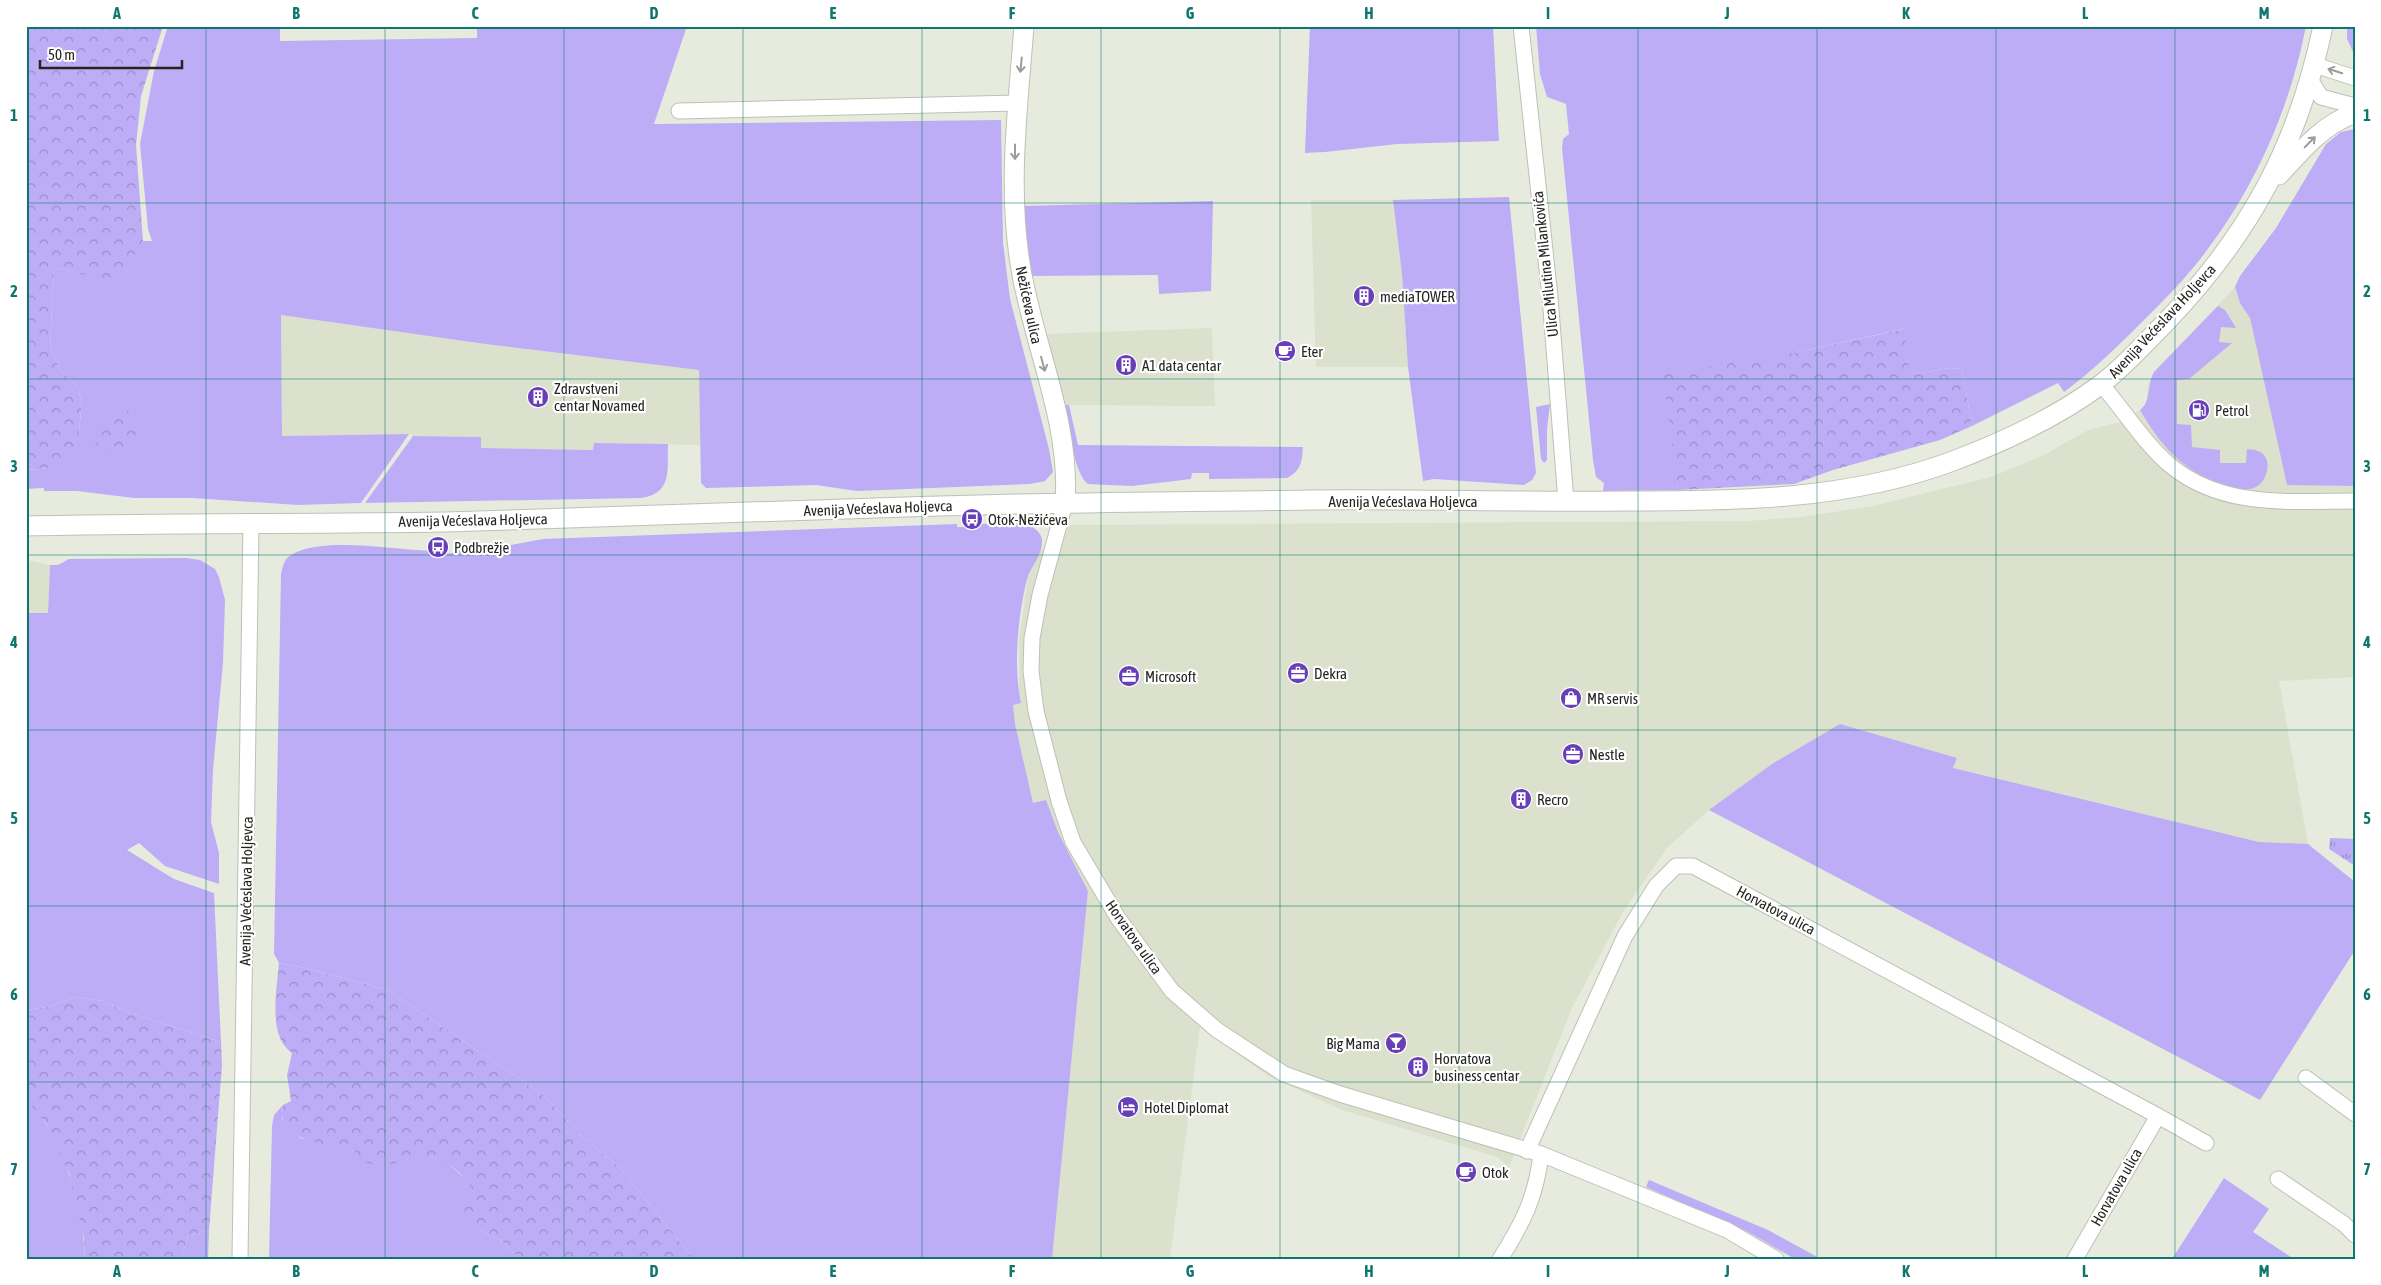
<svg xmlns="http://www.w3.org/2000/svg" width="2381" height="1285" font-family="'Asap Condensed',sans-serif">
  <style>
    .built { fill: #dbe1cd }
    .green { fill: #bdadf7 }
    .forest { fill: url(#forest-crowns) }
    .park { fill: url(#park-tufts) }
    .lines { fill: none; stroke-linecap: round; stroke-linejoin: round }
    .minor-casing { stroke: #bdc1b5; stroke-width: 17 }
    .tertiary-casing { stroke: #bdc1b5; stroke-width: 21 }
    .minor { stroke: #fff; stroke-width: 15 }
    .tertiary { stroke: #fff; stroke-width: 19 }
    .oneway { stroke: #9c9d9b }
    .grid { fill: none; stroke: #0f766e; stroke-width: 1; stroke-opacity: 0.55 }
    .labels { text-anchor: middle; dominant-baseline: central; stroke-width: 4.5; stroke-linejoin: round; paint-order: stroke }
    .street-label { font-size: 15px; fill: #242521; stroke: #fff }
    .poi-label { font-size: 15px; fill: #242521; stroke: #fff; text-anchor: start }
    .neatline { fill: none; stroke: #0f766e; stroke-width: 2 }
    .grid-label { font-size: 16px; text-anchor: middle; font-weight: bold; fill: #0f766e }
  </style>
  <defs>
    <pattern id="forest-crowns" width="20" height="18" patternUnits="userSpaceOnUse" patternTransform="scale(1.25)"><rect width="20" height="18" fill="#bdadf7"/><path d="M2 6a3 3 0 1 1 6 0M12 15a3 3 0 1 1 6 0" fill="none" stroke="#998dc8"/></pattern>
    <pattern id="park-tufts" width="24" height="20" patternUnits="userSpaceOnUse" patternTransform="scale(1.25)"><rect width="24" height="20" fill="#bdadf7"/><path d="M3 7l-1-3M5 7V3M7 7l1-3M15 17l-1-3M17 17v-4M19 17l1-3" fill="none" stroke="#998dc8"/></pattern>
  </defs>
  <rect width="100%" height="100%" fill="#e7ebde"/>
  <g class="built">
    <polygon points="1311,200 1393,200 1402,274 1408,367 1316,367"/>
    <polygon points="2235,287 2240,303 2250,318 2287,484 2355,486 2355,677 2279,681 2308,844 2259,842 1953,768 1957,758 1709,810 1667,848 1623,912 1572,1008 1509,1167 1497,1157 1342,1110 1268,1076 1200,1027 1170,1259 1052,1259 1088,891 1058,832 1046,801 1033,804 1015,724 1013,705 1021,703 1019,691 1019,639 1028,577 1041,550 1059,553 1068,525 1747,521 1801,517 1873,506 1991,477 2044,455 2088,430 2121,422 2144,408 2147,400 2148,385 2154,372"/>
    <polygon points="281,315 478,343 699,370 701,445 594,443 594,450 480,448 480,437 413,436 409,434 282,436"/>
    <polygon points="1212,328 1215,406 1064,405 1044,334"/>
    <polygon points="26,560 50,565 48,613 26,613"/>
  </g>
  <g class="green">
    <polygon points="168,26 280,26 280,41 477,38 477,26 687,26 654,124 1001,120 1003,242 1010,299 1049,449 1053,472 1045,481 1030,484 857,491 816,485 706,488 701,483 699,370 478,343 281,315 282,436 409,434 361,503 298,505 192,498 134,498 77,491 44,491 44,488 26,489 26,470 50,468 79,432 82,401 76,385 60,370 50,347 54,271 61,268 94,277 126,270 135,251 143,241 152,241 148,229 140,144 154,71"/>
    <polygon points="1310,26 1493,26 1499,141 1397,144 1325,152 1305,153"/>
    <path d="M 1536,26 L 2306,26 C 2289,114 2250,199 2193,268 C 2178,286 2162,302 2146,318 C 2120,344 2094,370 2064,392 L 2058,383 L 1972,426 L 1962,369 L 1949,368 L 1916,374 L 1909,366 L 1903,329 L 1793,353 L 1673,443 L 1678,490 L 1603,491 L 1604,483 L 1596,477 L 1593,460 L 1562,148 L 1563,139 L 1569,134 L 1566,104 L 1547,97 L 1540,74 Z"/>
    <polygon points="2347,26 2355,26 2355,56 2347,39"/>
    <polygon points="2355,129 2355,486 2287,485 2250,318 2240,303 2235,287 2240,276 2276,228 2326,144 2341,132"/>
    <polygon points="1509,197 1536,473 1532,480 1524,485 1434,479 1423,481 1408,367 1402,274 1393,200"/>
    <polygon points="1213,201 1211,291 1159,294 1158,275 1030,276 1023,206"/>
    <path d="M 2218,306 L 2225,310 L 2236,328 L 2221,327 L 2219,342 L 2232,343 L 2189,379 L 2177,380 L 2177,424 L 2191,425 L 2192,447 L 2220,450 L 2220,463 L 2246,463 L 2247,449 C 2250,450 2255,449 2258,451 C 2274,457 2268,483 2254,488 C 2245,491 2229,487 2220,484 C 2180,468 2161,446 2140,410 C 2151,403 2147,384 2154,372 Z"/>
    <polygon points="1550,404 1547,429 1547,460 1544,463 1541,459 1536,407"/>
    <path d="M 1064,405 L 1069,405 L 1078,445 L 1303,447 C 1302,462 1301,471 1287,478 L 1209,479 L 1209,473 L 1192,473 L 1191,479 L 1132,486 L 1088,484 C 1074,475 1068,422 1064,405 Z"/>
    <path d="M 413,436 L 481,437 L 481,448 L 593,450 L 594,443 L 668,444 C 667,470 673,494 640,498 L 365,503 Z"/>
    <path d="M 1023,523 C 1031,525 1041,531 1042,540 C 1043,555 1031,566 1027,579 C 1018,615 1013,667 1021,703 L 1013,705 L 1015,724 L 1033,803 L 1046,800 L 1058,832 L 1088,891 L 1052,1259 L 694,1259 L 620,1168 L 584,1138 L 542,1094 L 388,990 L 306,968 L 279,963 L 274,954 L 281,574 C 283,566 284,559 291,555 C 322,535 400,551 437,551 L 437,554 L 455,553 L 456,551 L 489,549 L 543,539 L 957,524 L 957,527 L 975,527 L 975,524 Z"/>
    <polygon points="186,558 200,560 215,569 219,577 225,600 223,663 213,770 211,822 219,853 219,884 165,866 139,843 127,850 174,879 214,893 221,1042 130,1013 103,1001 76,997 48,1007 26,1010 26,613 48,613 50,565 58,565 69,559"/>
    <polygon points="1840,724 1957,758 1953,768 2259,842 2308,844 2355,882 2355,950 2260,1100 1709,810 1772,764"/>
    <path d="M 26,1099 C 33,1107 40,1115 45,1123 C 68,1156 84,1219 85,1259 L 26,1259 Z"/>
    <polygon points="283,1105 282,1120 301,1138 355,1151 415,1157 425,1156 444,1160 469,1182 474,1193 465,1205 478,1229 500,1240 520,1259 269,1259 272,1126 274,1115"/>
    <polygon points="2224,1178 2269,1209 2253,1232 2294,1259 2172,1259"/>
    <polygon points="1649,1180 1768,1230 1821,1259 1795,1259 1748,1232 1646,1187"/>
    <polygon points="209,1230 208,1259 181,1259 188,1236"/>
  </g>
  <g class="forest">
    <path d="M 26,26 L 163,26 L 141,96 L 136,145 L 143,241 C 137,249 130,266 125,271 C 108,286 80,273 61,268 L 54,271 L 50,347 L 60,370 L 76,385 L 82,401 L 79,432 L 75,449 L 66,458 L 50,468 L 26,470 Z"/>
    <polygon points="1904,329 1909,366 1916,374 1949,368 1962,369 1972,426 1940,440 1833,470 1794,484 1678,490 1663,374 1793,353"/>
    <path d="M 120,409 L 131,411 L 138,416 C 155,493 45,441 120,409 Z"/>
    <path d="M 279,963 L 306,968 L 388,990 L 542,1094 L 584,1138 L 620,1168 L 694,1259 L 520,1259 L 500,1240 L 478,1229 L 465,1217 L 464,1205 L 474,1193 C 469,1182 464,1177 455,1169 C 428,1147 414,1162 385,1165 C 377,1166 369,1163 361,1162 L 355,1151 C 336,1147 289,1141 283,1121 C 281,1116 283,1109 283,1105 L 291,1101 L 287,1075 L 292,1053 C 267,1036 277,990 279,963 Z"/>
    <polygon points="76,997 103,1001 130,1013 221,1042 222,1065 209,1230 188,1236 181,1259 85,1259 84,1239 69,1173 46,1124 26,1099 26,1010 48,1007"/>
  </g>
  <polygon class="park" points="2330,838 2355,839 2355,866 2329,849"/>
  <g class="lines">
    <g class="minor-casing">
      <g id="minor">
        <polyline points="1521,26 1550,297 1566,502"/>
        <polyline points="2315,65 2355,78"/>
        <polyline points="2311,81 2321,97 2355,106"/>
        <polyline points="679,111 1017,103"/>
        <path d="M 2101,384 C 2123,409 2146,446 2171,466 C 2224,509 2291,501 2355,501"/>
        <polyline points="1065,503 1040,595 1032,638 1031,671 1036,711 1059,801 1073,842 1118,918 1172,991 1217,1030 1284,1074 1340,1094 1541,1154 1727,1230 1776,1259"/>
        <polyline points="2306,1078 2355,1114"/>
        <polyline points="1527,1151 1625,936 1656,886 1676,866 1693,866 2158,1116 2206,1143"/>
        <polyline points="2278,1179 2344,1224 2355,1235"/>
        <polyline points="240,1259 251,524"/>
        <path d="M 1500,1259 C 1523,1223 1536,1197 1541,1154"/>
        <polyline points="2075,1259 2158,1116"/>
      </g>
    </g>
    <g class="tertiary-casing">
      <g id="tertiary">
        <path d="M 1024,26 C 1018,106 1007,189 1021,269 C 1034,347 1071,423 1065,503"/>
        <path d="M 2279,175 C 2302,150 2322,125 2355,113"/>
        <path d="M 26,526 C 166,523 306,524 446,522 C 623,518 801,509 979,505 C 1089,502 1199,502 1309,500 C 1415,499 1521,502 1627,501 C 1737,501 1849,500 1953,461 C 2003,442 2056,418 2100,385 C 2123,368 2143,345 2164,324 C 2249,236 2298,146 2323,26"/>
      </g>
    </g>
    <use href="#minor" class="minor"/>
    <use href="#tertiary" class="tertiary"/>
  </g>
  <defs><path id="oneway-shaft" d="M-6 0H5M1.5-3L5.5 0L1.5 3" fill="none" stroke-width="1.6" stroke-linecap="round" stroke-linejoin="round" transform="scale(1.25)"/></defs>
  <g class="oneway">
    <use href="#oneway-shaft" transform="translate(1021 65) rotate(96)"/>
    <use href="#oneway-shaft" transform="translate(2335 71) rotate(-162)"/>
    <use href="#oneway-shaft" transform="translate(2310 142) rotate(-45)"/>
    <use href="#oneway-shaft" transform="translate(1015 152) rotate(90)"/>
    <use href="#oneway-shaft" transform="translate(1043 364) rotate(75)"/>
  </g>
  <path class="grid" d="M 206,26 L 206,1259M 385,26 L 385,1259M 564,26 L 564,1259M 743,26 L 743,1259M 922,26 L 922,1259M 1101,26 L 1101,1259M 1280,26 L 1280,1259M 1459,26 L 1459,1259M 1638,26 L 1638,1259M 1817,26 L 1817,1259M 1996,26 L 1996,1259M 2175,26 L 2175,1259M 26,203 L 2355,203M 26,379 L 2355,379M 26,555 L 2355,555M 26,730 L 2355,730M 26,906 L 2355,906M 26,1082 L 2355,1082"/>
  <defs>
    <g id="building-disc" transform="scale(1.125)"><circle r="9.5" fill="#673fb7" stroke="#fff"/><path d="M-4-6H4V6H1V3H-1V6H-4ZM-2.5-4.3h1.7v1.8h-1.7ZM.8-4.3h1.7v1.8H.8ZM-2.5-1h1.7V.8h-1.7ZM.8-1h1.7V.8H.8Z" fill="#fff"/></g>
    <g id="cafe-disc" transform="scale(1.125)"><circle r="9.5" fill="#673fb7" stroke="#fff"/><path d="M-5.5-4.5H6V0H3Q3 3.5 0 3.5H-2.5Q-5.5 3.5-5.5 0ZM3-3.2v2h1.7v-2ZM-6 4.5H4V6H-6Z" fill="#fff"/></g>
    <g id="fuel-disc" transform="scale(1.125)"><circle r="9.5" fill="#673fb7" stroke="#fff"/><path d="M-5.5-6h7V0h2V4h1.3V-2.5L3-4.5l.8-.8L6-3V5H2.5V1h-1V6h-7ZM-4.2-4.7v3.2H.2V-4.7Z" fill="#fff"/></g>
    <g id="bus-disc" transform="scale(1.125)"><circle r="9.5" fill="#673fb7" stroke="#fff"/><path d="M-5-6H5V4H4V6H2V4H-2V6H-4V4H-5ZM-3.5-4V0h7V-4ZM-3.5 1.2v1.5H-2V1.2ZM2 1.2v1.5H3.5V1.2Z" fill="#fff"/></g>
    <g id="office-disc" transform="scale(1.125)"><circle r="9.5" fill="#673fb7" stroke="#fff"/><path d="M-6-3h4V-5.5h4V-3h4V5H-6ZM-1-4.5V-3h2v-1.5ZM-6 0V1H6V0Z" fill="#fff"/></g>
    <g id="shop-disc" transform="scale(1.125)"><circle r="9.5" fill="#673fb7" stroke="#fff"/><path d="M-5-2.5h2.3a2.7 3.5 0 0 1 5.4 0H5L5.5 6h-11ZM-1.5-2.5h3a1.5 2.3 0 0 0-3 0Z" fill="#fff"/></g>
    <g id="bar-disc" transform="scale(1.125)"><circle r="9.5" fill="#673fb7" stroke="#fff"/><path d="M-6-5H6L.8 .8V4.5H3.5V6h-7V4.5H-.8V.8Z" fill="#fff"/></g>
    <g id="hotel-disc" transform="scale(1.125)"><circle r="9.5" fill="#673fb7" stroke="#fff"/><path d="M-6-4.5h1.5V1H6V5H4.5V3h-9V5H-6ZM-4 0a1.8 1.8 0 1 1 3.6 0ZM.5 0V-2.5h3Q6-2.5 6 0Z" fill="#fff"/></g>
  </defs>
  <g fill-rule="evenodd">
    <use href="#building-disc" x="1364" y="296"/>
    <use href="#cafe-disc" x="1285" y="351"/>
    <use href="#building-disc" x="1126" y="365"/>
    <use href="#building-disc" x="538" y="397"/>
    <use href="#fuel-disc" x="2199" y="410"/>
    <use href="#bus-disc" x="972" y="519"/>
    <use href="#bus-disc" x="438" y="547"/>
    <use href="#office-disc" x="1298" y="673"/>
    <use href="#office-disc" x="1129" y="676"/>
    <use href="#shop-disc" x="1571" y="698"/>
    <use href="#office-disc" x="1573" y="754"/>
    <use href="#building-disc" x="1521" y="799"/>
    <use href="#bar-disc" x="1396" y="1043"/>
    <use href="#building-disc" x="1418" y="1067"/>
    <use href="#hotel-disc" x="1128" y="1107"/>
    <use href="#cafe-disc" x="1466" y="1172"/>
  </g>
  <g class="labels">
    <g class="street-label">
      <text transform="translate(1545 264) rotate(-96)">Ulica Milutina Milankovića</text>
      <text transform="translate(1029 305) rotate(78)">Nežićeva ulica</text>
      <text transform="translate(2162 321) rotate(-47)">Avenija Većeslava Holjevca</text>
      <text x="1403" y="501">Avenija Većeslava Holjevca</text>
      <text transform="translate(878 508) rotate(-2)">Avenija Većeslava Holjevca</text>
      <text transform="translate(473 520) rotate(-1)">Avenija Većeslava Holjevca</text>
      <text transform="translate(246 891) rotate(-89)">Avenija Većeslava Holjevca</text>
      <text transform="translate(1776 910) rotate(28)">Horvatova ulica</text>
      <text transform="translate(1134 937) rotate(55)">Horvatova ulica</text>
      <text transform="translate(2116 1187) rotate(-60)">Horvatova ulica</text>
    </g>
    <g class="poi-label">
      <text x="1380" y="296">mediaTOWER</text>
      <text x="1301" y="351">Eter</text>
      <text x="1142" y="365">A1 data centar</text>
      <text x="554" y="388">Zdravstveni<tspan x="554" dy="17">centar Novamed</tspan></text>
      <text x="2215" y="410">Petrol</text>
      <text x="988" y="519">Otok-Nežićeva</text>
      <text x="454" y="547">Podbrežje</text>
      <text x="1314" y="673">Dekra</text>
      <text x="1145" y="676">Microsoft</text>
      <text x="1587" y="698">MR servis</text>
      <text x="1589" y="754">Nestle</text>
      <text x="1537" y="799">Recro</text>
      <text x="1380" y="1043" text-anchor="end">Big Mama</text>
      <text x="1434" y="1058">Horvatova<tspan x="1434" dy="17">business centar</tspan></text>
      <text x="1144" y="1107">Hotel Diplomat</text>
      <text x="1482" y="1172">Otok</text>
    </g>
  </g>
  <rect width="2381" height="1285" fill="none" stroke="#ffffff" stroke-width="55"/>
  <path d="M40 60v8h142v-8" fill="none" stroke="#242521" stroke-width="2.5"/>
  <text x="48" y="60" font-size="15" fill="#242521" stroke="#ffffff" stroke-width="4" paint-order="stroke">50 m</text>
  <rect x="28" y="28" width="2326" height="1230" class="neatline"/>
  <g class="grid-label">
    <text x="117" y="19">A</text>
    <text x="296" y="19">B</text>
    <text x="475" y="19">C</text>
    <text x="654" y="19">D</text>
    <text x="833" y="19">E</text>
    <text x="1012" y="19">F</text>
    <text x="1190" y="19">G</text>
    <text x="1369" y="19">H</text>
    <text x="1548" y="19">I</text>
    <text x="1727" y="19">J</text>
    <text x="1906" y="19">K</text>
    <text x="2085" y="19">L</text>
    <text x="2264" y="19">M</text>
    <text x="14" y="121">1</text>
    <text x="2367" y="121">1</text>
    <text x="14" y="297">2</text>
    <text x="2367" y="297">2</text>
    <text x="14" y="472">3</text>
    <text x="2367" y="472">3</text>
    <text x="14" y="648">4</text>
    <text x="2367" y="648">4</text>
    <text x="14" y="824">5</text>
    <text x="2367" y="824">5</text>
    <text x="14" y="1000">6</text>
    <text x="2367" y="1000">6</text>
    <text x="14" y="1175">7</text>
    <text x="2367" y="1175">7</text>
    <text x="117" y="1277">A</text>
    <text x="296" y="1277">B</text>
    <text x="475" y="1277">C</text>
    <text x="654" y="1277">D</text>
    <text x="833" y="1277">E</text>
    <text x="1012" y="1277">F</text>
    <text x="1190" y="1277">G</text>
    <text x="1369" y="1277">H</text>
    <text x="1548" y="1277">I</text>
    <text x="1727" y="1277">J</text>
    <text x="1906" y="1277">K</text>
    <text x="2085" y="1277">L</text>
    <text x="2264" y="1277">M</text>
  </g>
</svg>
